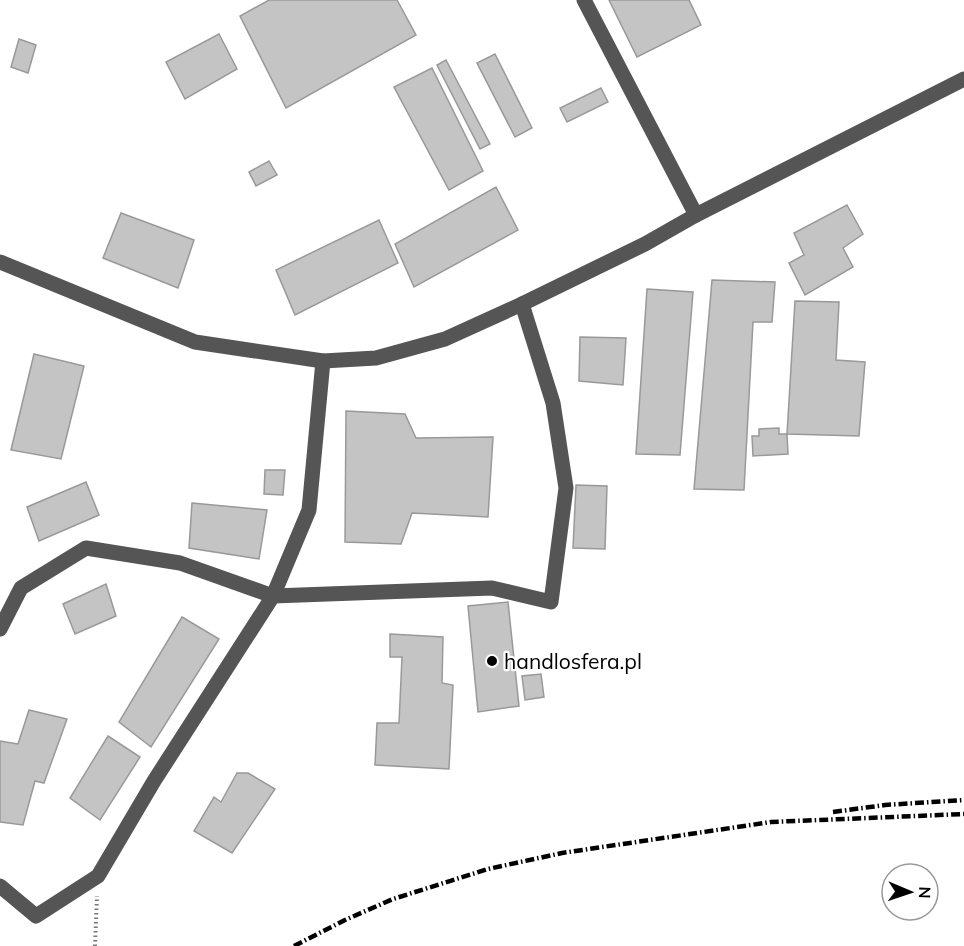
<svg xmlns="http://www.w3.org/2000/svg" width="964" height="946" font-family="Mulish,sans-serif">
  <style>
    .building { fill: #c4c4c4; stroke: #999; stroke-width: 1.5 }
    .lines { fill: none; stroke-linecap: round; stroke-linejoin: round }
    .path { stroke: #777; stroke-width: 4; stroke-dasharray: 1.5 3; stroke-linecap: butt }
    .minor { stroke: #555; stroke-width: 15 }
    .rail { stroke: #000; stroke-width: 4.5; stroke-dasharray: 9 3 1.5 3; stroke-linecap: butt }
    .poi-dot { fill: #000; stroke: #fff; stroke-width: 2 }
    .labels { text-anchor: middle; dominant-baseline: central; stroke-width: 4.5; stroke-linejoin: round; paint-order: stroke }
    .poi-label { font-size: 21px; fill: #000; stroke: #fff; text-anchor: start }
  </style>
  <rect width="100%" height="100%" fill="#fff"/>
  <g class="building">
    <polygon points="269,0 397,0 416,35 286,108 240,16"/>
    <polygon points="609,0 689,0 701,25 637,57"/>
    <polygon points="219,34 237,69 185,99 166,62"/>
    <polygon points="19,39 36,45 28,73 11,67"/>
    <polygon points="495,54 532,128 515,137 477,63"/>
    <polygon points="446,60 490,144 480,149 437,65"/>
    <polygon points="432,68 483,171 449,190 394,87"/>
    <polygon points="601,88 608,102 567,122 560,108"/>
    <polygon points="269,161 277,175 256,186 249,172"/>
    <polygon points="496,187 518,230 414,287 395,244"/>
    <polygon points="847,205 863,234 843,248 853,267 805,295 789,263 804,255 794,233"/>
    <polygon points="121,213 194,240 178,288 103,258"/>
    <polygon points="379,220 398,263 295,315 276,270"/>
    <polygon points="712,280 775,282 772,322 753,322 744,490 694,489"/>
    <polygon points="647,289 693,292 680,455 636,454"/>
    <polygon points="795,301 839,302 836,360 865,362 859,436 787,434"/>
    <polygon points="580,337 626,338 623,385 579,381"/>
    <polygon points="34,354 84,366 61,459 11,450"/>
    <polygon points="346,411 405,414 416,438 493,437 488,517 412,513 401,544 345,542"/>
    <polygon points="779,428 779,434 787,434 788,454 753,456 752,436 759,436 759,429"/>
    <polygon points="265,470 285,470 283,495 264,494"/>
    <polygon points="86,482 99,515 39,541 27,507"/>
    <polygon points="576,485 607,486 605,549 573,548"/>
    <polygon points="192,503 267,510 259,559 189,548"/>
    <polygon points="106,584 116,616 75,634 63,604"/>
    <polygon points="508,602 519,706 478,712 468,606"/>
    <polygon points="182,617 219,639 151,747 119,722"/>
    <polygon points="390,634 443,637 442,683 453,685 449,769 375,765 377,723 399,723 402,657 390,657"/>
    <polygon points="541,674 544,697 525,700 522,676"/>
    <polygon points="29,710 67,719 44,783 35,781 23,825 0,822 0,741 18,744"/>
    <polygon points="108,736 140,757 100,820 70,798"/>
    <polygon points="237,773 248,773 275,789 232,853 194,831 214,797 221,802"/>
  </g>
  <g class="lines">
    <polyline class="path" points="95,946 97,896"/>
    <g class="minor">
      <polyline points="584,0 696,215"/>
      <polyline points="0,262 195,342 323,361 376,358 445,339 522,304 645,244 696,215 964,79"/>
      <polyline points="0,629 21,588 86,548 180,563 273,596 492,588 551,602 566,488 553,403 522,304"/>
      <polyline points="0,886 36,916 98,876 154,781 273,596 309,510 323,361"/>
    </g>
    <g class="rail">
      <polyline points="833,812 885,805 964,800"/>
      <polyline points="294,946 345,920 393,899 488,869 562,853 771,822 964,814"/>
    </g>
  </g>
  <circle class="poi-dot" cx="492" cy="661" r="6"/>
  <g class="labels">
    <g class="poi-label">
      <text x="504" y="661">handlosfera.pl</text>
    </g>
  </g>
  <g transform="translate(910 892) rotate(92)"><circle r="28" fill="#ffffff" stroke="#999999" stroke-width="1.5"/>
  <path d="M0-4.5L10 22L0 15L-10 22Z" fill="#000000"/>
  <text y="-9" font-size="16" font-weight="bold" text-anchor="middle" fill="#000000">N</text>
  </g>
</svg>
